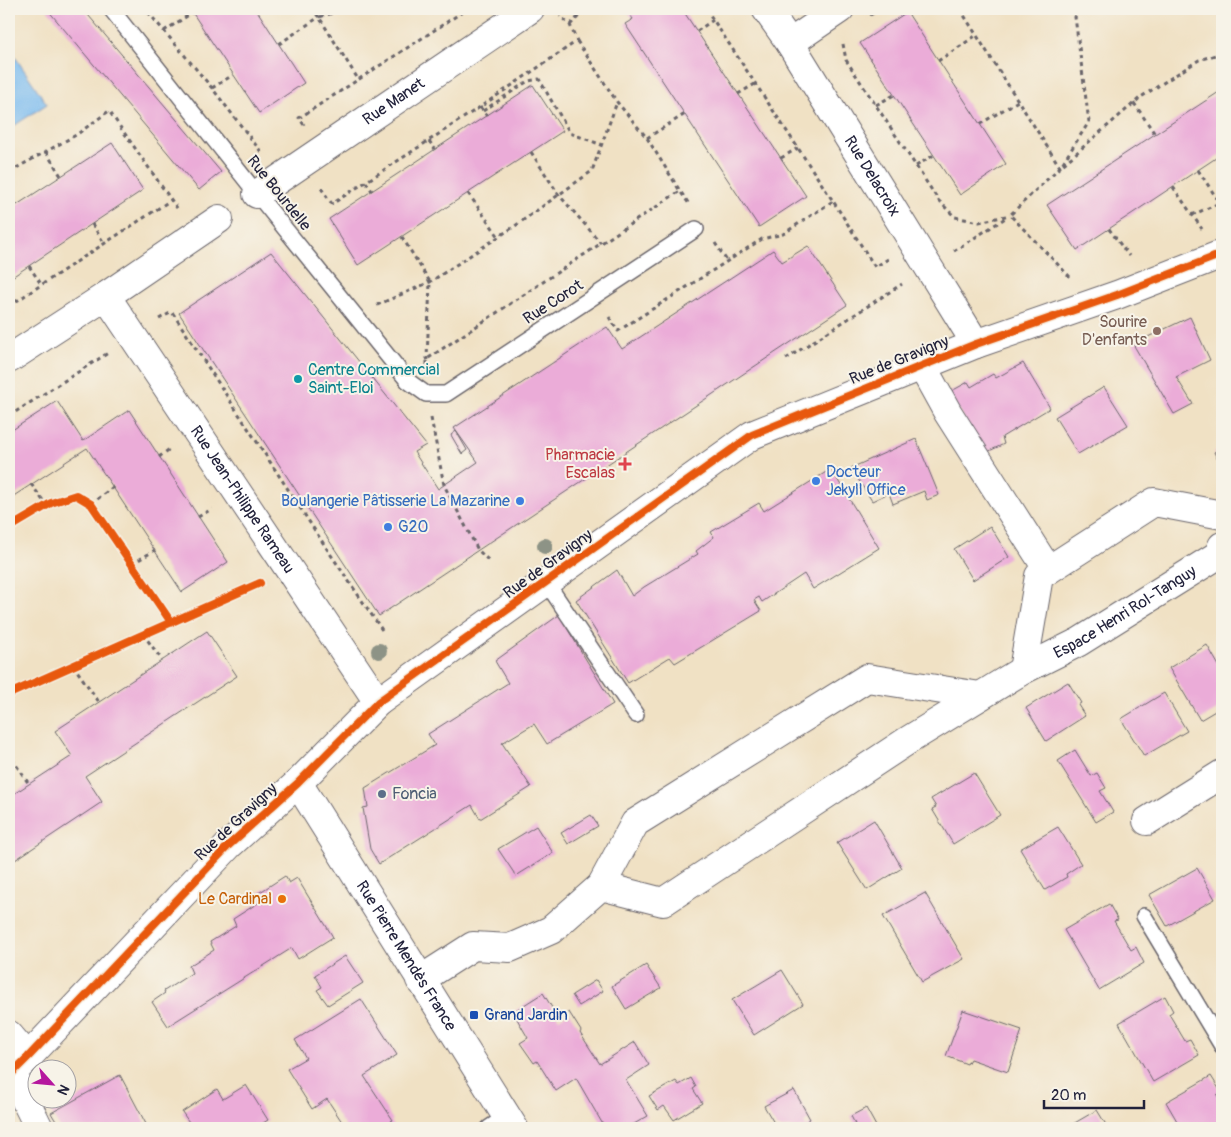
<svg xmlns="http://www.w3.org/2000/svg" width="1231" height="1137" font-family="Pangolin,sans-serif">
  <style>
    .water { fill: #7bbcf0; stroke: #4e6f96 }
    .building { fill: #ebacd8 }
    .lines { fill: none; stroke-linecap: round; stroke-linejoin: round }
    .service-casing { stroke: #6a656b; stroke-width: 18 }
    .minor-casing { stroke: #6a656b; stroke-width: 30 }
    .tertiary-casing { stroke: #6a656b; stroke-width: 30 }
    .path { stroke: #6a656b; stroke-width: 3; stroke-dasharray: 4 4; stroke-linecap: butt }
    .service { stroke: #fff; stroke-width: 15 }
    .minor { stroke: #fff; stroke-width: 28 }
    .tertiary { stroke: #fff; stroke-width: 28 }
    .cycleway-casing { stroke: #f7f3e8; stroke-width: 11 }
    .cycleway { stroke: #e8590c; stroke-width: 8 }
    .tree { fill: #8d9386 }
    .education-dot { fill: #8d6e63; stroke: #f7f3e8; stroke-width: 2 }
    .culture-dot { fill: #0f9aa8; stroke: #f7f3e8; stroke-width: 2 }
    .health-dot { fill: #e0444e; stroke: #f7f3e8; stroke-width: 2 }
    .shop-dot { fill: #3f7fe0; stroke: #f7f3e8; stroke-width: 2 }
    .service-dot { fill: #5c6f8a; stroke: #f7f3e8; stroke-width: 2 }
    .food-dot { fill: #e8710a; stroke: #f7f3e8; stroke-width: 2 }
    .transit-dot { fill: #1a4fb4; stroke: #f7f3e8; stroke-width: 2 }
    .labels { text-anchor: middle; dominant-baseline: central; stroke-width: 4; stroke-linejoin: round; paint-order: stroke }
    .street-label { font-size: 16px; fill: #22223b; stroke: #f7f3e8 }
    .education-label { font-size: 16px; fill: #785e54; stroke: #f7f3e8; text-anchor: end }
    .culture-label { font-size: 16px; fill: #0d838f; stroke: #f7f3e8; text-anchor: start }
    .health-label { font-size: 16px; fill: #be3a42; stroke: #f7f3e8; text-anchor: end }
    .shop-label { font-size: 16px; fill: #366cbe; stroke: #f7f3e8; text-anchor: start }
    .service-label { font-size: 16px; fill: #4e5e75; stroke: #f7f3e8; text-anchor: start }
    .food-label { font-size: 16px; fill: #c56008; stroke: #f7f3e8; text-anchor: end }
    .transit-label { font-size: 16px; fill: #164399; stroke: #f7f3e8; text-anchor: start }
  </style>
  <rect width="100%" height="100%" fill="#f7f3e8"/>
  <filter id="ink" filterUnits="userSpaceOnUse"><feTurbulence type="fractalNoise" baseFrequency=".02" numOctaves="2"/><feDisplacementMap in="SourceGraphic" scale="10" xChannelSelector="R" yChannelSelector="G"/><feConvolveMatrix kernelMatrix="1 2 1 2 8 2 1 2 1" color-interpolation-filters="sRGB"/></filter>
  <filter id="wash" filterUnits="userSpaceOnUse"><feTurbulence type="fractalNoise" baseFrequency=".0096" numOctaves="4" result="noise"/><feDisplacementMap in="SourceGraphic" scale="20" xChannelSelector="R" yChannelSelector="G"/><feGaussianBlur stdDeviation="1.12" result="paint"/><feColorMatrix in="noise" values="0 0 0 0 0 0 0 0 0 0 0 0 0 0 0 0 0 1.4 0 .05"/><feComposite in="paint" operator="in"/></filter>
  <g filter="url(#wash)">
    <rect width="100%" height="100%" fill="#f0e1c4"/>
    <polygon class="water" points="9,48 47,104 9,129"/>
    <g id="blocks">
      <g class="building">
        <polygon points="47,9 83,9 221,172 199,190"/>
        <polygon points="190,9 256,9 304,83 259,113"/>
        <polygon points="626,9 682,9 806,196 759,227 625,24 633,19"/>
        <polygon points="907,12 1006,164 960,195 860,43"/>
        <polygon points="533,85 563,131 358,265 329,219"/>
        <polygon points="1222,90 1222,154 1077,250 1047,205"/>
        <polygon points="112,143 143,190 9,279 9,210"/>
        <polygon points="808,246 847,305 379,616 179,313 271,252 426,445 414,452 438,489 478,462 454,428 607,327 622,349 773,250 782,262"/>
        <polygon points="1190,317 1210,360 1176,377 1193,404 1174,414 1133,344"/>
        <polygon points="1023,363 1050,408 1002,437 1004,444 985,453 948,393 968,382 971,387 993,374 996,378"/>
        <polygon points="1104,387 1128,425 1078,454 1055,417"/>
        <polygon points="57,401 83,441 129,410 228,562 182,592 87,448 9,499 9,432"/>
        <polygon points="456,431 467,450 462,454 451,435"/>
        <polygon points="916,439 939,495 927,500 924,491 893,504 889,493 872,501 851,468"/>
        <polygon points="1222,449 1222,469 1214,452"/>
        <polygon points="831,469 879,548 813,589 804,574 762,602 759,597 754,600 761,611 675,663 670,657 628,683 576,600 617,570 632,596 644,587 698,554 696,551 714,537 711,532 759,503 764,511"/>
        <polygon points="990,526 1009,557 973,580 954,549"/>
        <polygon points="559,615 613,704 547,744 534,724 502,743 531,787 480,819 472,805 379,864 370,849 363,808 368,807 365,788 435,745 428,734 508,683 495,661"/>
        <polygon points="207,631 237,676 85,776 102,802 9,864 9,797 72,756 55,731"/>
        <polygon points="1207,645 1222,671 1222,707 1200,720 1169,668"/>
        <polygon points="1068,682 1081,703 1078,705 1085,716 1046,741 1026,708"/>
        <polygon points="1164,693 1187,731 1144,756 1121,719"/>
        <polygon points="1075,750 1091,776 1097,773 1106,788 1100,791 1113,812 1096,822 1058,761"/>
        <polygon points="974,773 1000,815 953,844 932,809 936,807 931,799"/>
        <polygon points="591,815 598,826 568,844 561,833"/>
        <polygon points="874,820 902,868 867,890 837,843"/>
        <polygon points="536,826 553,853 516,876 498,849"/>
        <polygon points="1058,827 1081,864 1066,874 1067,877 1045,890 1020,849"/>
        <polygon points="1197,868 1215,899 1167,926 1149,895"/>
        <polygon points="285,876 289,883 297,878 333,937 298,959 292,948 168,1026 152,1002 165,993 164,991 192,973 189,966 214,950 210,942 236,926 233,919 261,901 257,894"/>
        <polygon points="925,893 964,959 922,982 883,916"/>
        <polygon points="1109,904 1118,920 1114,921 1131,950 1136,947 1144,963 1099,990 1064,930"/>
        <polygon points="345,956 363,983 328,1005 317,990 322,987 315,975"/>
        <polygon points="646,965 661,988 626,1009 612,986"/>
        <polygon points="782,970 803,1004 754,1035 732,1000"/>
        <polygon points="596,980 603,991 579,1006 572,995"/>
        <polygon points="543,993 559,1019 569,1012 581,1031 580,1033 600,1064 635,1042 649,1065 626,1080 648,1116 627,1128 605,1128 576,1078 556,1091 537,1061 534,1063 520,1043 528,1038 513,1012"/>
        <polygon points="1165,996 1173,1011 1169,1014 1185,1041 1190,1039 1199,1055 1153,1082 1119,1023"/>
        <polygon points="361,999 397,1055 364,1076 393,1120 391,1121 395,1128 346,1128 327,1099 312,1109 287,1069 306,1058 295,1040"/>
        <polygon points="963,1010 1022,1030 1008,1072 970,1059 967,1064 946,1056"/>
        <polygon points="120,1075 146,1124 139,1128 60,1128 51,1113"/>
        <polygon points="1211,1076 1221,1092 1217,1095 1222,1104 1222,1128 1181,1128 1166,1102"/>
        <polygon points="691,1078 696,1087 693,1089 702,1103 674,1120 664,1106 658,1110 649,1096 676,1081 679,1085"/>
        <polygon points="246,1085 268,1120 255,1128 193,1128 182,1112 217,1089 223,1099"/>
        <polygon points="794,1090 810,1119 804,1123 806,1127 811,1124 813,1128 777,1128 764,1106"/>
        <polygon points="866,1108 877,1128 846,1128 855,1124 851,1116"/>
        <polygon points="1097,1110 1108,1128 1066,1128"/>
      </g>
    </g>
  </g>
  <g filter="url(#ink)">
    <use href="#blocks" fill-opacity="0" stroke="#6a656b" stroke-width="1"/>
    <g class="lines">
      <g class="service-casing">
        <g id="service">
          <polyline points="111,9 257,194 408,381 426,394 446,394 696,229"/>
          <polyline points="546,582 636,715"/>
          <polyline points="1144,916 1222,1046"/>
          <polyline points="489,1128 507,1116"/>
        </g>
      </g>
      <g class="minor-casing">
        <g id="minor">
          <path id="s1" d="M 766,9 L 790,43 L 976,344"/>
          <polyline points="790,43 840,9"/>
          <path id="s2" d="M 257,194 L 530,9"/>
          <path id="s3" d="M 106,296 L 378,702"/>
          <polyline points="9,359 106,296 219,219"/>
          <polyline points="922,366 948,413 1048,570"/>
          <polyline points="1023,670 1039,576 1154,502 1222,515"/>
          <path id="s4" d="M 298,783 L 514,1128"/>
          <polyline points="1147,821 1222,774"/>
          <polyline points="601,886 635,823 867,678 980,696"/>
          <path id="s5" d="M 420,980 L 473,946 L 510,948 L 551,930 L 601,886 L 663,902 L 907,741 L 1023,670 L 1079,642 L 1218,555 L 1222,546"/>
          <polyline points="9,1035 28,1057"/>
          <polyline points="12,1073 39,1128"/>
        </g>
      </g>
      <g class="tertiary-casing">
        <polyline id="tertiary" points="9,1076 28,1057 229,845 298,783 378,702 752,435 976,344 1117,295 1222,254"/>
      </g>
      <g class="path">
        <polyline points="347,9 319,17 358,79"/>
        <polyline points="706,9 833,201 875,267 888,259"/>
        <polyline points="960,9 1060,167 1089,122 1075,17 1081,9"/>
        <polyline points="148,12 212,88 262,153"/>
        <polyline points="870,15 880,9"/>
        <polyline points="570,25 586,9"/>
        <polyline points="164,31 192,13"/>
        <polyline points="697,31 713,20"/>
        <polyline points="577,41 617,102 647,138 680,191"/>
        <polyline points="279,44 319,17 311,9"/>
        <polyline points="843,44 846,60 939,201 955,217 979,222 1010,215"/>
        <polyline points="938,61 977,35"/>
        <polyline points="212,88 233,75"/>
        <polyline points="738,94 755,84"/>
        <polyline points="1134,103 1155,134"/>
        <polyline points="876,105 894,95"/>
        <polyline points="480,107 487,116"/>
        <polyline points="483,111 528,81 539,79 570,133 602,145"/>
        <polyline points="980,124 1018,101"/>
        <polyline points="304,125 299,118 467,9"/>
        <polyline points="647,138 685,114"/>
        <polyline points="429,141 435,149"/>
        <polyline points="46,152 61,176"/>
        <polyline points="531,152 559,195 601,243"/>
        <polyline points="781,158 798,148"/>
        <polyline points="916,166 934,155"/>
        <polyline points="1198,170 1220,203"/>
        <polyline points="9,172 76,135 109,111 179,211"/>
        <polyline points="366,182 372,191"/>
        <polyline points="1173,187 1202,229"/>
        <polyline points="321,188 332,204 480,107 577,41 570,25 560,16"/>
        <polyline points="468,193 499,237"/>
        <polyline points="1192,215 1222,202"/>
        <polyline points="92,224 104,243"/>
        <polyline points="1109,229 1129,256"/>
        <polyline points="402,237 430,282 427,359 426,359"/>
        <polyline points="715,243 727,261"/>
        <polyline points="954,251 1007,217"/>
        <polyline points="29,266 41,284"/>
        <polyline points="1070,277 1010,215 1060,167 1141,97 1199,60 1222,53"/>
        <polyline points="377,305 430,282 515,226 592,171 617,102"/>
        <polyline points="9,306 171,200"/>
        <polyline points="609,317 618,331 762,239 783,234 833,201"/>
        <polyline points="159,319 172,312 329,552 382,630"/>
        <polyline points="786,359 902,284"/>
        <polyline points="427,365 427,359 680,191 689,204"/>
        <polyline points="9,416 108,353"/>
        <polyline points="431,418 444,485 478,550 489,561"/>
        <polyline points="159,457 171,448"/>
        <polyline points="31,484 47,506"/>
        <polyline points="91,504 113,487"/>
        <polyline points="198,517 212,509"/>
        <polyline points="9,528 51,503 76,495 91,504 171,622"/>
        <polyline points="132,564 155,550"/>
        <polyline points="143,634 162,660"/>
        <polyline points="73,665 99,702"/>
        <polyline points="9,694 260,583 258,581"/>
        <polyline points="9,750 12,759 9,762"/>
        <polyline points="12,759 29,784"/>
      </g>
      <use href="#service" class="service"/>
      <use href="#minor" class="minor"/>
      <use href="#tertiary" class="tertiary"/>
      <g class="cycleway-casing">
        <g id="cycleway">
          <polyline points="9,528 51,503 76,495 91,504 171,622"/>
          <polyline points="9,694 260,583"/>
          <polyline points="9,1076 28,1057 229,845 298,783 378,702 752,435 976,344 1117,295 1222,254"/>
        </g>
      </g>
      <use href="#cycleway" class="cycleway"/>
    </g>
    <g class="tree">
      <circle cx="545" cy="546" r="8"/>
      <circle cx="379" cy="651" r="8"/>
    </g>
  </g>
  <circle class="education-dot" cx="1157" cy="331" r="5"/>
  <circle class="culture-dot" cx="298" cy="379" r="5"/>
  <path class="health-dot" d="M622.5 456.5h5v5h5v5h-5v5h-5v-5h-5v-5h5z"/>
  <g class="shop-dot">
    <circle cx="816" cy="481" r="5"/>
    <circle cx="520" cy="501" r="5"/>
    <circle cx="388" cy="527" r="5"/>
  </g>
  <circle class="service-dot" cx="382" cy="794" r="5"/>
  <circle class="food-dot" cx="282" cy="899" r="5"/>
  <rect class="transit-dot" x="469" y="1010" width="10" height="10" rx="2.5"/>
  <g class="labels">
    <g class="street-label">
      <text stroke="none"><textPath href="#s2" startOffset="165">Rue Manet</textPath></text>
      <text stroke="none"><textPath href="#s1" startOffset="198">Rue Delacroix</textPath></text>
      <text transform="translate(279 193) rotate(51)">Rue Bourdelle</text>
      <text transform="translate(553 302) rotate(-33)">Rue Corot</text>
      <text transform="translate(899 360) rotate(-22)">Rue de Gravigny</text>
      <text stroke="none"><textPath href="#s3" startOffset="245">Rue Jean-Philippe Rameau</textPath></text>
      <text transform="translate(548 564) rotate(-36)">Rue de Gravigny</text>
      <text stroke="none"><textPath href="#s5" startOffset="821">Espace Henri Rol-Tanguy</textPath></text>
      <text transform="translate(236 822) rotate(-43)">Rue de Gravigny</text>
      <text stroke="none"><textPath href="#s4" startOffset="204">Rue Pierre Mendès France</textPath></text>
    </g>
    <g class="education-label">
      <text x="1147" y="322">Sourire<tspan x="1147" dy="18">D'enfants</tspan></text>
    </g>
    <g class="culture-label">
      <text x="308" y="370">Centre Commercial<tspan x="308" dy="18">Saint-Eloi</tspan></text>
    </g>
    <g class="health-label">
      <text x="615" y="455">Pharmacie<tspan x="615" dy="18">Escalas</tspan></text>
    </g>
    <g class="shop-label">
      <text x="826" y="472">Docteur<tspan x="826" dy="18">Jekyll Office</tspan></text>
      <text x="510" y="501" text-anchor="end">Boulangerie Pâtisserie La Mazarine</text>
      <text x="398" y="527">G20</text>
    </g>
    <g class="service-label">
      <text x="392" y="794">Foncia</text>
    </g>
    <g class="food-label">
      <text x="272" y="899">Le Cardinal</text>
    </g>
    <g class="transit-label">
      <text x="484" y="1015">Grand Jardin</text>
    </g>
  </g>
  <rect width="1231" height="1137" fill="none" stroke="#f7f3e8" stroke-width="30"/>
  <g transform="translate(52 1084) rotate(117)"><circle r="24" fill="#f7f3e8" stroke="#a29fa3"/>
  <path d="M0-4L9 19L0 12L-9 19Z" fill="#b5179e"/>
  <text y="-8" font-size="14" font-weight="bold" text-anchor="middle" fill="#22223b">N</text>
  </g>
  <path d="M1044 1100v8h100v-8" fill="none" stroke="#22223b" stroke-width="2.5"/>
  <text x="1051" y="1100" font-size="15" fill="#22223b" stroke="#f7f3e8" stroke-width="4" paint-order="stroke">20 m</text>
</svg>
